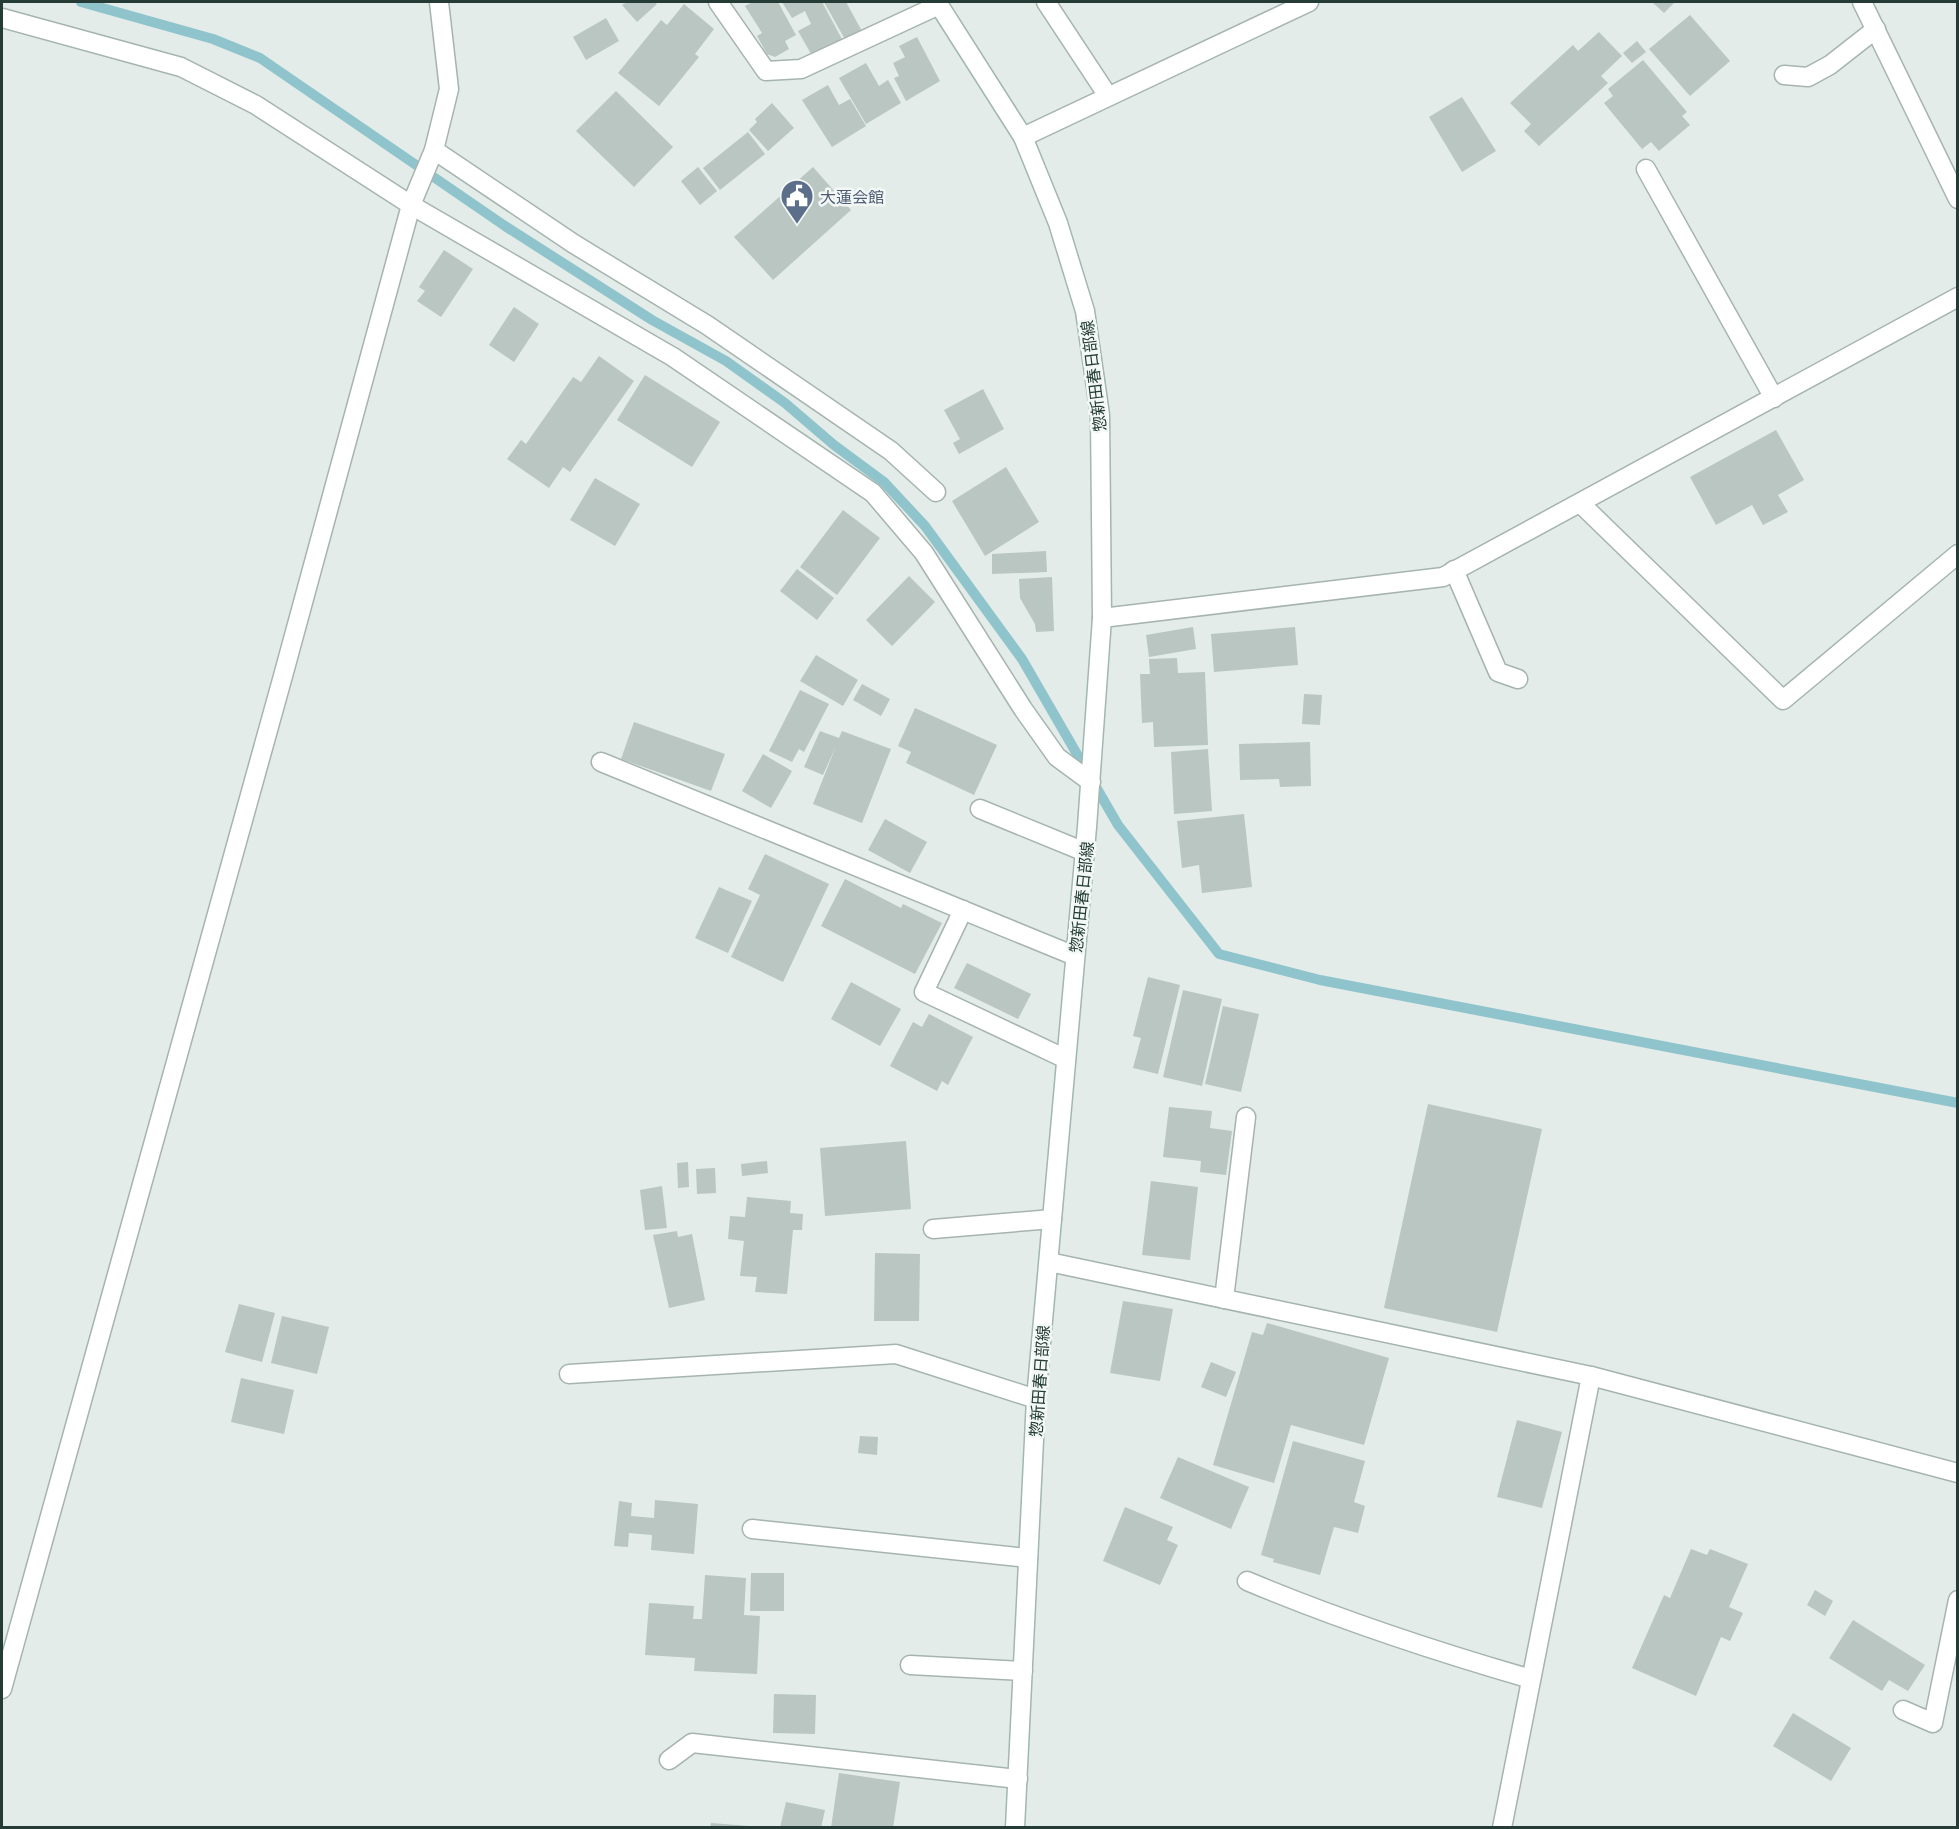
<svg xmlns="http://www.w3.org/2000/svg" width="1959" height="1829" font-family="Lato,'Noto Sans JP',sans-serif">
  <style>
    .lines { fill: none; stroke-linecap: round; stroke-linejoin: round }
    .stream { stroke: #8fc4cc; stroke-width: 10 }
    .building { fill: #b9c6c1 }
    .lane-casing { stroke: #a6b4af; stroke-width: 21 }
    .street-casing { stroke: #a6b4af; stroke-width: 21 }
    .secondary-casing { stroke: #a2b7af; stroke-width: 21 }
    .lane { stroke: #fff; stroke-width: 18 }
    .street { stroke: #fff; stroke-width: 18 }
    .secondary { stroke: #fff; stroke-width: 18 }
    .labels { text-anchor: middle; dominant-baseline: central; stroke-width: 5; stroke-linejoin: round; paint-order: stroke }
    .service-label { font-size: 16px; fill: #4e5e75; stroke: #f3f8f6; text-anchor: start }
    .street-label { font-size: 16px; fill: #243c35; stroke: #f3f8f6 }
  </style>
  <rect width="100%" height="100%" fill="#e3ece8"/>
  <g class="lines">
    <polyline class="stream" points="81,2 213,39 260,58 505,226 652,320 726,361 785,403 834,445 884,482 925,526 1022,659 1118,825 1219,954 1320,980 1958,1103"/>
  </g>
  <g class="building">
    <polygon points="627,2 654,2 657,4 637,22 622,5"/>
    <polygon points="753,2 778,2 796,35 785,41 789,49 775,57 767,54 757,36 762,33 745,6"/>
    <polygon points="782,2 822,2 844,43 814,59 798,31 811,24 805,11 792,18"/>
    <polygon points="824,2 846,2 863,33 847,43"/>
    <polygon points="1652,2 1675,2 1664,13"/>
    <polygon points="684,4 714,29 695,54 699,57 659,106 618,73 661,20 667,25"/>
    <polygon points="1690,15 1730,61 1690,96 1649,49"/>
    <polygon points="606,18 619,41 586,60 573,37"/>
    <polygon points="1599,32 1622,56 1601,76 1608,83 1539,146 1524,131 1531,124 1510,103 1573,45 1578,51"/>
    <polygon points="917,37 940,81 906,101 894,78 899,76 893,63 905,57 899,46"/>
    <polygon points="1637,41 1646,52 1632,63 1623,53"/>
    <polygon points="1643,60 1687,112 1682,116 1690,125 1659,151 1651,142 1642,149 1604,103 1613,96 1608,89"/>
    <polygon points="866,63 879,86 888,80 901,103 866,124 839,78"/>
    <polygon points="828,85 839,105 850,99 866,126 832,147 802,100"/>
    <polygon points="616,91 673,147 634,187 576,131"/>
    <polygon points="1462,97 1496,151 1462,172 1429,117"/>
    <polygon points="772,103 794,128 768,151 749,130 757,122 755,119"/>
    <polygon points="748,132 765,154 720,190 703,168"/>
    <polygon points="698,167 717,191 700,205 681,181"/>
    <polygon points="813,167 851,210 773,280 734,237"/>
    <polygon points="444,250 473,269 441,317 417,301 425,291 419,287"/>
    <polygon points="514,307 539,324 514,362 489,345"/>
    <polygon points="599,356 634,381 570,472 563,467 549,488 507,459 521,440 526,444 573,377 581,382"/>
    <polygon points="645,375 720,422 692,467 617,420"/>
    <polygon points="983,389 1004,429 959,454 953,443 960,439 944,410"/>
    <polygon points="1776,430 1804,480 1778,495 1788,512 1763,525 1752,505 1716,525 1690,477"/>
    <polygon points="1006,467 1039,522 985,556 952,501"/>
    <polygon points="595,478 640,504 615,546 570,520"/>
    <polygon points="843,510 880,538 837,595 800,567"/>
    <polygon points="1046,551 1047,572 992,574 992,554"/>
    <polygon points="797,569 834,598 817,620 780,591"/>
    <polygon points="909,576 935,602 892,646 866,620"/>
    <polygon points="1052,577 1054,631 1036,632 1035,624 1020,598 1019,579"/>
    <polygon points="1193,627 1196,649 1149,657 1146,635"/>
    <polygon points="1295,627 1298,665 1214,672 1211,634"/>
    <polygon points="816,655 858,680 843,706 800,681"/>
    <polygon points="1177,658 1178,673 1205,672 1208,745 1154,747 1153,722 1142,723 1140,674 1150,674 1149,659"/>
    <polygon points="862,684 890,699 881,716 853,700"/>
    <polygon points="800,690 829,704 804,752 799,749 792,762 769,751"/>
    <polygon points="1304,694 1322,695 1320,725 1302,724"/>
    <polygon points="915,708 997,745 974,795 906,763 911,752 898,746"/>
    <polygon points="634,722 725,754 711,791 621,759"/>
    <polygon points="820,731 839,738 842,731 891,749 862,823 813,804 836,746 823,775 804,767"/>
    <polygon points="1310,742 1311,786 1280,787 1279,779 1240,780 1239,744"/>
    <polygon points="1208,749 1212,811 1174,814 1171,752"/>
    <polygon points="763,754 792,771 771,808 742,791"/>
    <polygon points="1244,814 1252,887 1202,893 1199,865 1182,868 1177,821"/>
    <polygon points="885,819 927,842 910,873 868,850"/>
    <polygon points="765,854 829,884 783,982 731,957 760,895 748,889"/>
    <polygon points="845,879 901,908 903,904 942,923 915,974 821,926"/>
    <polygon points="719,887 752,901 728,953 695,938"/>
    <polygon points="967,963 1031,994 1018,1019 954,988"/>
    <polygon points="1148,977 1180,985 1158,1074 1133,1068 1141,1038 1133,1036"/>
    <polygon points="851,982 901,1009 880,1046 831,1019"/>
    <polygon points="1183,990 1222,999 1202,1086 1163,1077"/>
    <polygon points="1223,1006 1259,1014 1241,1092 1205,1084"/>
    <polygon points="929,1014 973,1037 948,1085 942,1081 937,1091 890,1066 913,1022 922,1027"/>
    <polygon points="1428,1104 1542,1129 1497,1332 1384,1308"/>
    <polygon points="1169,1107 1212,1111 1210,1128 1232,1131 1226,1175 1200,1172 1201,1161 1163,1157"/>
    <polygon points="906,1141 911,1209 825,1216 820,1148"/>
    <polygon points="767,1161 768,1173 742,1176 741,1164"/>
    <polygon points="688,1162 689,1187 678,1188 677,1163"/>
    <polygon points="715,1168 716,1193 697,1194 696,1169"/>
    <polygon points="1151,1181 1198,1187 1190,1260 1142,1255"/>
    <polygon points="662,1186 667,1228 645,1230 640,1190"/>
    <polygon points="747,1197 791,1201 790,1213 803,1214 802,1230 793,1230 787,1294 755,1292 757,1277 740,1276 744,1241 728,1239 730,1216 745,1217"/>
    <polygon points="677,1231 678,1237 692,1234 705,1300 669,1308 653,1235"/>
    <polygon points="875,1253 920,1254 919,1321 874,1321"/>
    <polygon points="1123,1301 1173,1309 1160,1381 1110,1373"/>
    <polygon points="239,1304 275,1313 262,1362 225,1352"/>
    <polygon points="282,1316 329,1327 317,1374 271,1363"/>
    <polygon points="1267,1323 1389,1358 1364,1445 1291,1425 1274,1483 1213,1465 1252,1332 1263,1335"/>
    <polygon points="1211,1362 1236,1372 1226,1397 1201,1387"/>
    <polygon points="241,1378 294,1390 284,1434 231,1422"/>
    <polygon points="1517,1420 1562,1432 1542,1508 1497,1497"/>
    <polygon points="860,1436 878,1437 877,1455 858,1453"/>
    <polygon points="1293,1441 1365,1461 1354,1502 1365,1506 1358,1533 1334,1527 1320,1575 1273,1562 1274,1559 1261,1555"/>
    <polygon points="1178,1457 1249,1487 1231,1529 1160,1498"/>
    <polygon points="655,1500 698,1504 694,1554 651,1550 652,1535 629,1533 628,1547 614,1546 619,1501 632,1503 631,1516 654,1518"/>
    <polygon points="1125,1507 1173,1527 1167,1540 1178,1545 1160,1585 1103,1561"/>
    <polygon points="1691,1549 1707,1555 1710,1549 1748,1564 1729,1607 1743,1613 1730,1641 1721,1637 1696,1696 1632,1668 1664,1595 1670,1598"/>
    <polygon points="751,1573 784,1573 784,1611 750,1611"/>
    <polygon points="705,1575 746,1578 744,1615 760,1616 757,1674 694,1671 695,1658 645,1655 649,1603 694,1606 693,1619 702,1619"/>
    <polygon points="1815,1590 1833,1601 1825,1616 1807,1605"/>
    <polygon points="1853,1620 1925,1665 1908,1691 1889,1680 1882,1691 1829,1658"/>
    <polygon points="774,1694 816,1695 815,1734 773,1733"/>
    <polygon points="1793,1713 1851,1748 1831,1781 1773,1746"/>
    <polygon points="839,1773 900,1782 893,1828 831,1828"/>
    <polygon points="786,1802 825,1810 821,1828 780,1828"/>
    <polygon points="711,1823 749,1826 749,1828 710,1828"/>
  </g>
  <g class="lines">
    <g class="lane-casing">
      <g id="lane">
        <polyline points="1784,75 1808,77 1830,65 1876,29"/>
        <polyline points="434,150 574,244 707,325 891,451 936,492"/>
        <polyline points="1646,169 1774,398"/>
        <polyline points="1454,570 1498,672 1518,679"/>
        <polyline points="601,762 1075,956"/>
        <polyline points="980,809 1085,852"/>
        <polyline points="933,1229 1052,1219"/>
        <polyline points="1224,1299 1246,1117"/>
        <polyline points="752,1529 1028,1558"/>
        <path d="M 1247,1581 C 1340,1620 1434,1651 1531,1679"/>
        <polyline points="910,1665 1023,1671"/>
        <polyline points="1903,1710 1933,1723 1958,1600"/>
        <polyline points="669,1760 692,1743 1018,1779"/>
      </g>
    </g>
    <g class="street-casing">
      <g id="street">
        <polyline points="718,2 766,71 801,69 939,5"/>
        <polyline points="1046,2 1108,96"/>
        <polyline points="1862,2 1958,199"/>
        <polyline points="2,18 181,67 256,105 411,205 673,357 873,493 924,553 1023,709 1057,757 1091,782"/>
        <polyline points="1023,137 1309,2"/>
        <polyline points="1580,503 1783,700 1958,554"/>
        <polyline points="1102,618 1443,577 1958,297"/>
        <polyline points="963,910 924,992 1066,1059"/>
        <polyline points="1049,1262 1591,1376 1958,1473"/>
        <polyline points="569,1374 896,1354 1036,1399"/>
        <polyline points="2,1689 283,676 411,205 434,150 449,89 439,2"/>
        <polyline points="1502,1828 1591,1376"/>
      </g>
    </g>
    <g class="secondary-casing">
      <polyline id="secondary" points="937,2 1023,137 1058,223 1085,311 1100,415 1102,618 1087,827 1036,1399 1015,1828"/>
    </g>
    <use href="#lane" class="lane"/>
    <use href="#street" class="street"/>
    <use href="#secondary" class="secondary"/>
  </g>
  <defs>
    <g id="civic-pin" transform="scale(1.725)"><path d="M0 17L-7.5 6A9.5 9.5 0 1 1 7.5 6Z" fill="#5c6f8a" stroke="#f3f8f6"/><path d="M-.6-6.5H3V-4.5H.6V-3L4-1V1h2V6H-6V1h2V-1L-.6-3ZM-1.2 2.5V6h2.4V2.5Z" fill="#fff"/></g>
  </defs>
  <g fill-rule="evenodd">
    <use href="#civic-pin" x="797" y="196"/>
  </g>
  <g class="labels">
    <g class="service-label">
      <text x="820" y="196">大蓮会館</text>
    </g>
    <g class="street-label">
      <text transform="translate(1093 376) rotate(-97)">惣新田春日部線</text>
      <text transform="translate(1081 897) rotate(-84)">惣新田春日部線</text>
      <text transform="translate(1039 1381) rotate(-86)">惣新田春日部線</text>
    </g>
  </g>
  <rect width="1959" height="1829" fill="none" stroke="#243c35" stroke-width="6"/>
</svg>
